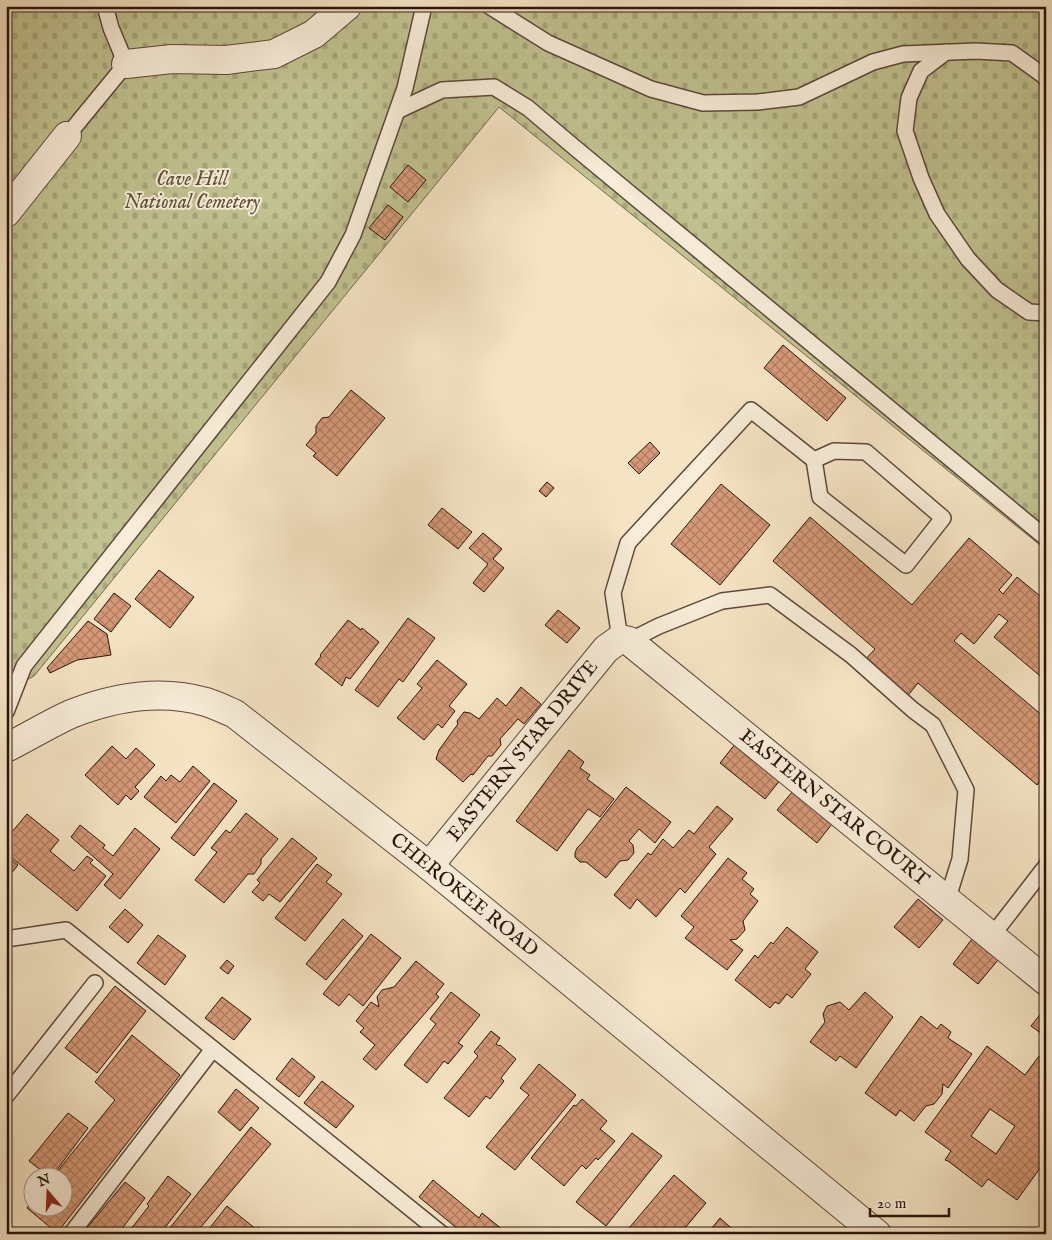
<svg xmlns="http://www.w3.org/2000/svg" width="1052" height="1240" font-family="'IM FELL English',serif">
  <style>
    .cemetery { fill: url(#cemetery-stones); stroke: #756b4e }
    .building { fill: url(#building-cross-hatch); stroke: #29140c; fill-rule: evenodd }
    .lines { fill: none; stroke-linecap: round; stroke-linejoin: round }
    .service-casing { stroke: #5c483a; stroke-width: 18 }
    .minor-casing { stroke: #5c483a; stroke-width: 30 }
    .service { stroke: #f8edd9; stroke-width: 15 }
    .minor { stroke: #f8edd9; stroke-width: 28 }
    .labels { text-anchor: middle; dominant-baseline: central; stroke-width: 4; stroke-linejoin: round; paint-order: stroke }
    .park-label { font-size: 20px; font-style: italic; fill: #5e513a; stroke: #f8edd9 }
    .street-label { font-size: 20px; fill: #29140c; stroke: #f8edd9 }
  </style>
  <defs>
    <pattern id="cemetery-stones" width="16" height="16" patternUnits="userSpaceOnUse" patternTransform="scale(1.25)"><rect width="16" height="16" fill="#c1c290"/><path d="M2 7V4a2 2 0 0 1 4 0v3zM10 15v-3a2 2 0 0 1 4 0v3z" fill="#a6a67b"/></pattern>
    <pattern id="building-cross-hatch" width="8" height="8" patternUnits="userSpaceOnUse" patternTransform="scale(1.25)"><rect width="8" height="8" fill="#d69977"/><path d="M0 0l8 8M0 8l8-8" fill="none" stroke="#ae7c60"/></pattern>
  </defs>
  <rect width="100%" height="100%" fill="#f5e4c4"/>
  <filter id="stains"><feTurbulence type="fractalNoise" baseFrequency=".004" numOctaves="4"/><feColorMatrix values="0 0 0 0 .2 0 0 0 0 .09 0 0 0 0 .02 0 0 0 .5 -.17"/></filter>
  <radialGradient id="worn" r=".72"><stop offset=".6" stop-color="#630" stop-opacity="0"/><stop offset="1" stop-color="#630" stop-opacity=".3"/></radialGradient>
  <polygon class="cemetery" points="6,6 1046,6 1046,550 499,107 34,676 6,691"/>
  <g class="building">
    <polygon points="408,165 426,180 408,202 390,187"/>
    <polygon points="388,205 403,217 385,240 369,228"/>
    <polygon points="783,345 846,398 827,421 764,368"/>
    <polygon points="351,390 385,418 337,476 313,456 316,453 306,445 316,433 316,426 322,418 329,417"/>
    <polygon points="650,442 660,453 639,474 628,463"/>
    <polygon points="547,482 554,488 546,497 539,491"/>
    <polygon points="721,484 770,525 720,585 671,544"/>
    <polygon points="442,508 472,532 458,549 428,525"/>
    <polygon points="810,517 912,605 969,538 1012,575 999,590 1003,594 1017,577 1046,601 1046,681 994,637 1008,621 999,614 974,644 961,633 954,641 1044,717 1046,715 1046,774 1037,785 918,683 905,699 863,662 875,649 773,561"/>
    <polygon points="483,533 502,549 493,559 504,568 484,592 473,583 488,564 469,548"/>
    <polygon points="159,570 194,597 170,628 135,599"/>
    <polygon points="114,593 131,606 111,632 94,619"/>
    <polygon points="558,610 580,628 567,643 545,625"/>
    <polygon points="408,618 435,638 403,682 399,679 378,707 355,690"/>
    <polygon points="348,620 361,630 362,628 379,642 350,679 346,677 342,686 315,664 321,656 320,655"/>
    <polygon points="88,621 107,634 111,655 77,660 50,673 47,668"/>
    <polygon points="437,660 467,684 449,706 455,711 442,728 438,724 424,740 397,718 422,688 417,684"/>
    <polygon points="521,687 541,704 524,724 518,719 500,739 501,745 492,756 488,756 473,775 471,774 463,782 436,759 439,750 458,724 457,721 464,712 470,713 479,719 497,698 506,706"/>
    <polygon points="736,743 781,779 765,799 720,763"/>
    <polygon points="112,746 126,759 136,748 155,765 135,787 139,791 131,800 126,795 118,805 85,775"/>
    <polygon points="569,750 584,762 580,768 590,775 587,779 614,799 600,817 588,809 557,851 516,821"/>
    <polygon points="193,766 210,781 176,823 144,797 161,776 166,781 171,775 180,782"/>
    <polygon points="214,783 237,801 194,856 171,838"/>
    <polygon points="626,787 671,822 655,843 639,829 629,841 633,845 634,853 628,860 620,861 606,878 586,862 580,862 575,857 575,853 577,848 582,843"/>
    <polygon points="793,791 832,824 817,843 777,810"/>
    <polygon points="717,806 733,819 709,847 716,854 685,893 680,888 656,917 637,899 630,909 614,895 648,853 651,855 663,839 673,848 689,830 694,834"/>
    <polygon points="246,813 278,839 261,859 261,864 254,874 248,874 224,903 195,880 217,852 211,848 226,830 230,833"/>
    <polygon points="27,814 59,840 50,851 74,871 87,856 93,860 90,863 106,876 77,911 6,853 6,839"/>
    <polygon points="80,825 105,845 103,848 113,856 135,828 160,849 120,899 104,885 113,874 71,837"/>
    <polygon points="292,838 317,858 280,902 269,894 263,901 252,892 260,883 257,880"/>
    <polygon points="6,855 18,865 6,880"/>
    <polygon points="728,858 747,873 742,879 754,889 750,894 758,901 743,921 745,930 737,939 730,940 743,950 727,970 685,938 694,927 681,916"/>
    <polygon points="317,864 332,875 326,882 342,894 305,941 275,918"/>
    <polygon points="918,899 943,920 919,948 894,927"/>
    <polygon points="125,909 143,925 128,943 109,927"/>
    <polygon points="343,919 363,936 326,980 306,964"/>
    <polygon points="787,927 818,952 805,969 811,974 792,998 787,994 779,1004 775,1002 770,1008 735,980 755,955 758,958 771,942 773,944"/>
    <polygon points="371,934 401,958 363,1006 349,994 339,1006 323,994"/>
    <polygon points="158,935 186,956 165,985 137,963"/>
    <polygon points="972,939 998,960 978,984 953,964"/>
    <polygon points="227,960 234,966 228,974 220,968"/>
    <polygon points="416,961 444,984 436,994 439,997 376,1070 363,1059 375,1045 360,1032 364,1028 356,1021 371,1002 379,1007 377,997 382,990 394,987"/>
    <polygon points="115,986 146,1011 97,1073 65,1048"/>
    <polygon points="451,992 480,1015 458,1043 463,1046 448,1064 444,1061 427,1083 404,1065 436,1024 430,1019"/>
    <polygon points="865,992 893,1017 856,1068 840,1056 836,1061 810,1042 825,1022 823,1014 827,1006 840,1002 849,1010"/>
    <polygon points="222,997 251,1019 234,1040 205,1018"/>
    <polygon points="1046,1007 1046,1037 1031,1026"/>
    <polygon points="921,1016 937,1029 941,1024 951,1032 948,1038 972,1054 948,1088 943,1084 942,1094 934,1104 926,1106 914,1121 900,1110 896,1116 865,1093"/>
    <polygon points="491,1031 500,1038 496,1044 499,1046 500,1045 516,1059 501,1078 504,1081 490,1099 486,1096 469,1117 444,1098 478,1056 474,1052"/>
    <polygon points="132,1035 180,1075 57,1233 27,1208 32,1201 32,1208 62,1208 62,1178 52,1178 115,1100 95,1082"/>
    <path d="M 987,1046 L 1025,1075 L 1039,1056 L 1046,1061 L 1046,1160 L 1017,1200 L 988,1179 L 982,1187 L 948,1161 L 945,1160 L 951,1151 L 925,1132 ZM 990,1109 L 1015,1126 L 996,1154 L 971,1136 Z"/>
    <polygon points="292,1058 315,1077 299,1097 276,1079"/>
    <polygon points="539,1064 576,1095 515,1170 486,1147 529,1095 520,1088"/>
    <polygon points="322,1081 354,1106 336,1128 304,1103"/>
    <polygon points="236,1089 259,1108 240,1131 218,1112"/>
    <polygon points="582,1099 607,1121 600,1129 615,1141 598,1160 596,1158 586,1169 582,1165 564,1186 531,1158 574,1105 576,1106"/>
    <polygon points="68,1113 88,1128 56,1171 54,1170 53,1173 48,1173 47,1175 29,1161"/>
    <polygon points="251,1127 271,1144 195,1234 165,1234"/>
    <polygon points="632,1133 662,1156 606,1226 576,1202"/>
    <polygon points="674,1175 706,1203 680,1234 624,1234"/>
    <polygon points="168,1176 191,1194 160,1234 127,1234 149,1206 147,1204"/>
    <polygon points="433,1180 479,1218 482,1213 508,1234 464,1234 419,1197"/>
    <polygon points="125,1182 145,1198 118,1234 82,1234"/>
    <polygon points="227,1206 256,1229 258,1227 267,1234 205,1234"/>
    <polygon points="720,1218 738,1234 707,1234"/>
  </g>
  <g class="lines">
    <g class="service-casing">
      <g id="service">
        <polyline points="489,6 548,43 651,89 703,103 758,102 799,97 873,62 903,54 976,51 1012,53 1044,76 1046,79"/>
        <polyline points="946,52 921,71 909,98 905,131 921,178 937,214 968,259 997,290 1029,312 1046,313"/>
        <polyline points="397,111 442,90 494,87 528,108 574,147 1046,538"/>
        <polyline points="67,136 126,64 111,28 105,6"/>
        <polyline points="620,639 613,593 628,543 751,410 814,460 820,497 906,565 943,518 866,452 834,451 814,460"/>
        <polyline points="629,641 659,626 722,601 770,595 851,655 913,710 933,725 966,790 960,859 947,901"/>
        <polyline points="6,712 24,666 328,282 353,235 405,88 424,6"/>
        <polyline points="991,937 1046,866"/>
        <polyline points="6,939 66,930 442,1234"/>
        <polyline points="6,1096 95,983"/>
        <polyline points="71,1234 213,1049"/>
      </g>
    </g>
    <g class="minor-casing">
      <g id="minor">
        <polyline points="126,64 172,59 226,60 274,54 314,34 347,6"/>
        <polyline points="6,213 67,136"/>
        <path d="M 6,748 C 28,737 49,724 71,714 C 114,697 161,689 206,702 C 216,705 226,710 235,714 L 429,866 L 561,974 L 877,1234"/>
        <polyline points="429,866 606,649 620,639 629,641 1046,981"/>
      </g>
    </g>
    <use href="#service" class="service"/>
    <use href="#minor" class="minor"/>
  </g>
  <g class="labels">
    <g class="park-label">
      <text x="192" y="179">Cave Hill<tspan x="192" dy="23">National Cemetery</tspan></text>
    </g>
    <g class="street-label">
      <text transform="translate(523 751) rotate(-51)">EASTERN STAR DRIVE</text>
      <text transform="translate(834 808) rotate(39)">EASTERN STAR COURT</text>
      <text transform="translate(464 895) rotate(39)">CHEROKEE ROAD</text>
    </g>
  </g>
  <rect width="1052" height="1240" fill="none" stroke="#f5e4c4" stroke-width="25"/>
  <rect x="8" y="8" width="1037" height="1225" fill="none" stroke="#29140c" stroke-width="2.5"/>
  <rect x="12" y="12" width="1027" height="1215" fill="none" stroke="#29140c"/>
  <g transform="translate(48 1192) rotate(341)"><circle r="24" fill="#f8edd9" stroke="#a59687"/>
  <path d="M0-4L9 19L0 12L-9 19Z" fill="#8f2418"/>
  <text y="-8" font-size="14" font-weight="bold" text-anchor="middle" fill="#29140c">N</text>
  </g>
  <path d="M870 1208v8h79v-8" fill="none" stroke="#29140c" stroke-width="2.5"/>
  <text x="877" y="1208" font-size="15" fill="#29140c" stroke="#f8edd9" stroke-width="4" paint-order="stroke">20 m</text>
  <rect width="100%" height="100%" filter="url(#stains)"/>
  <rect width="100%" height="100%" fill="url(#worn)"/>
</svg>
